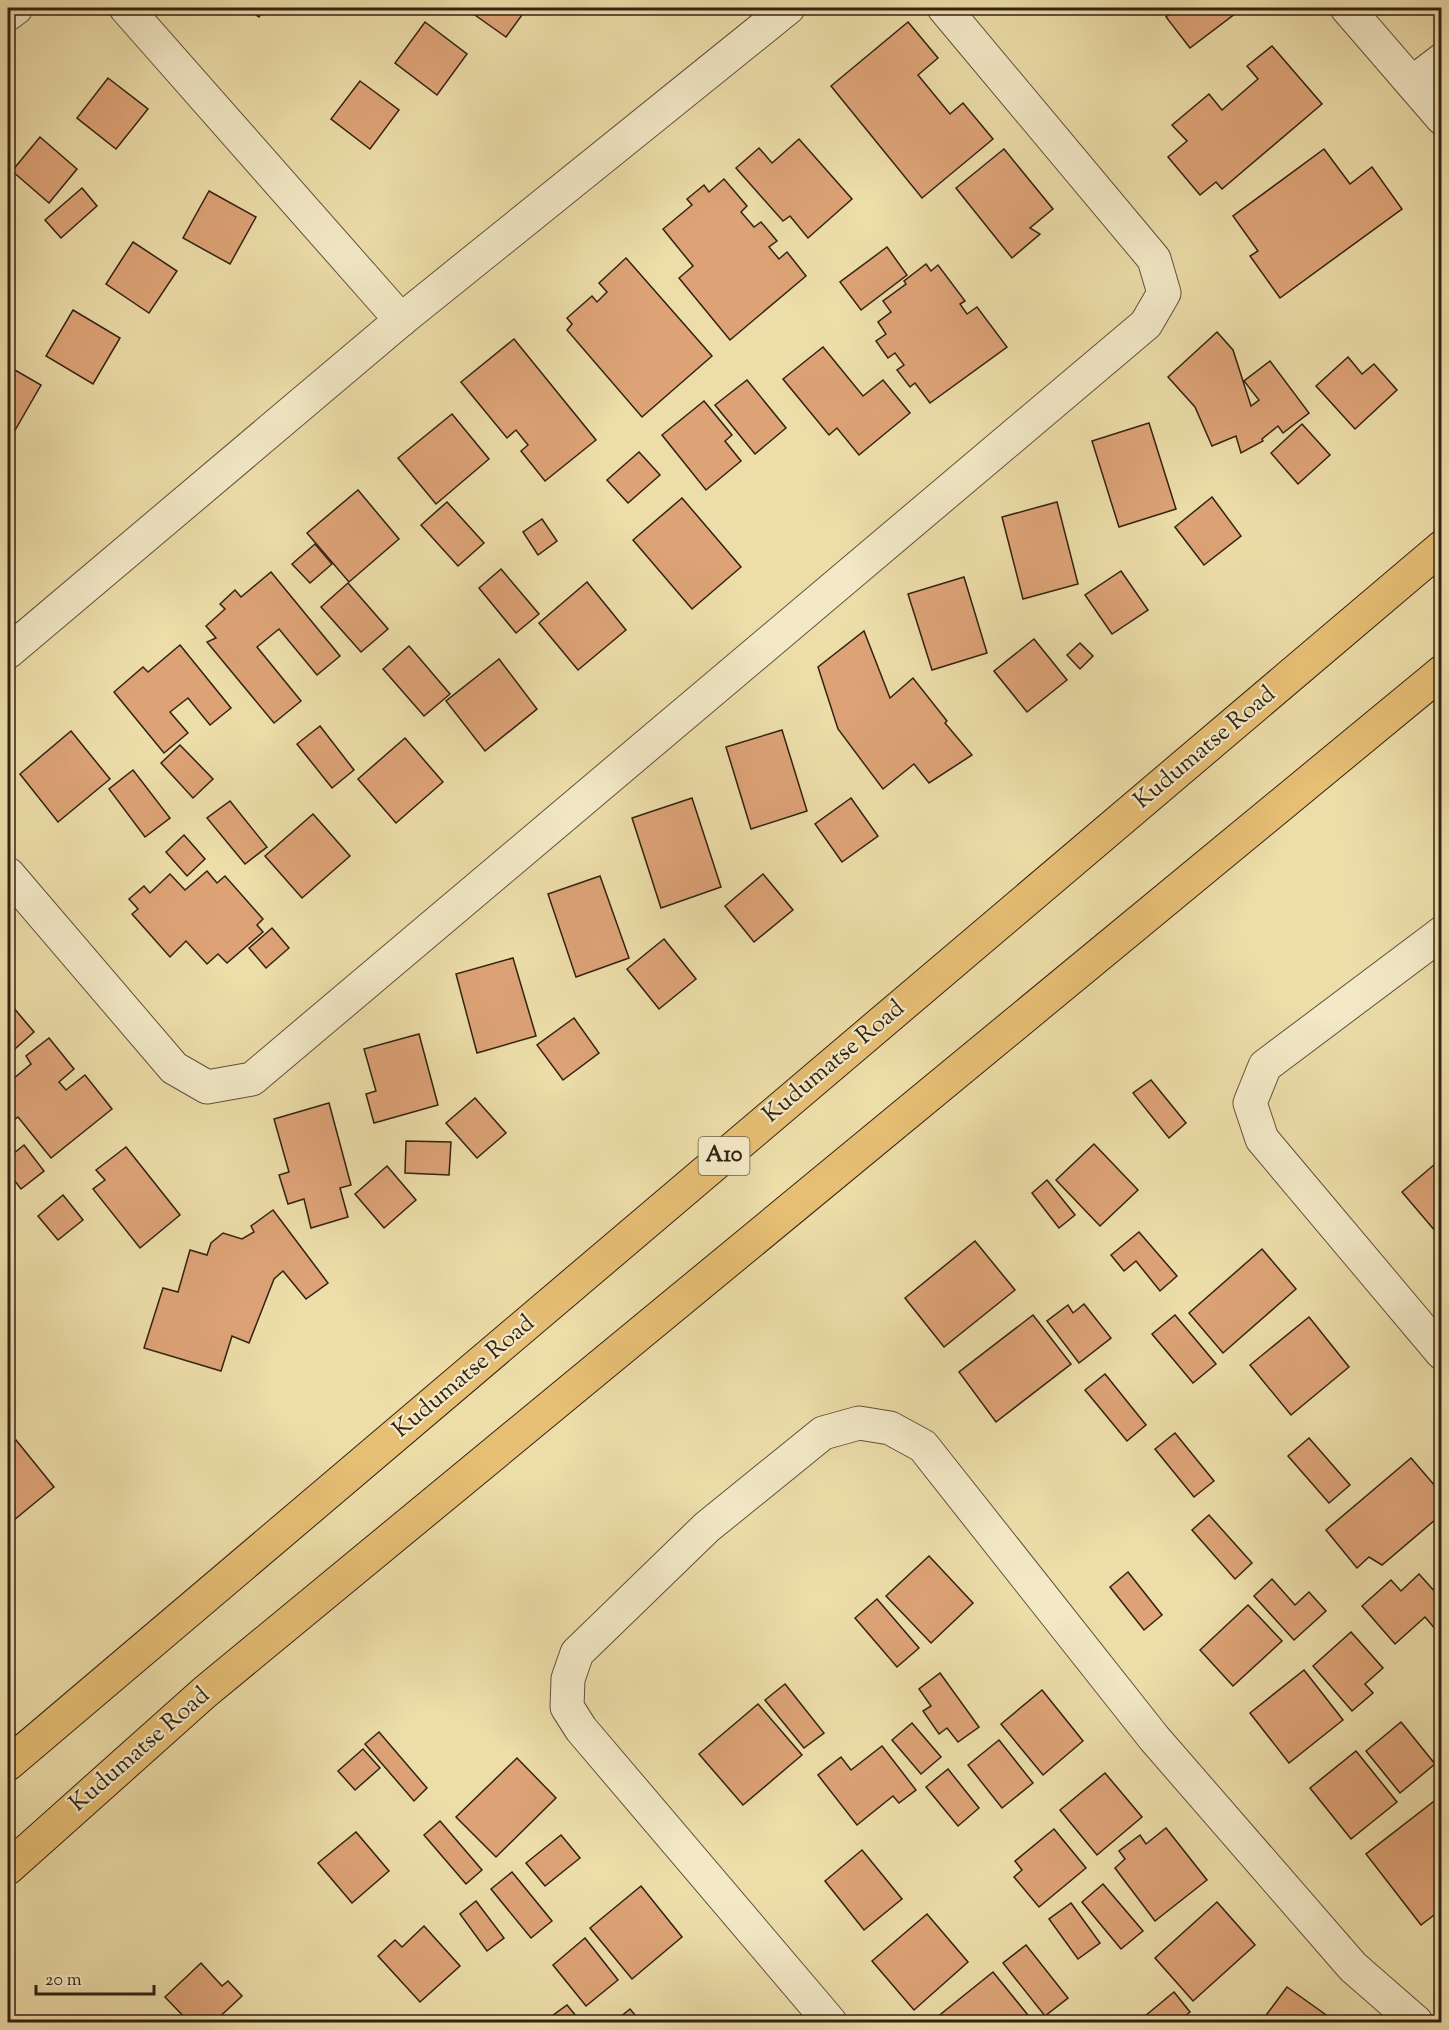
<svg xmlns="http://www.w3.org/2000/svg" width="1449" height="2030" font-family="'Sorts Mill Goudy',serif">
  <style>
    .building { fill: #dda377; stroke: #332212; stroke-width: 1.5 }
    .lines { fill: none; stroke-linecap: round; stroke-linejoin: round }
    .minor-casing { stroke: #615138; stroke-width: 35 }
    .tertiary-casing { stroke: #615138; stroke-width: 35 }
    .primary-casing { stroke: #332212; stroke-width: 35 }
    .minor { stroke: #f3e9c7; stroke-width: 33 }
    .tertiary { stroke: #f3e9c7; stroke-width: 33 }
    .primary { stroke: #e6be74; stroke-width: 33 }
    .labels { text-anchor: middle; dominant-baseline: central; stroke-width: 4.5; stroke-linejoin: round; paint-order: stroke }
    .shield { fill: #f3e9c7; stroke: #6d5e48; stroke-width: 1.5 }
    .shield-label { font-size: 22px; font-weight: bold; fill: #332212 }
    .street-label { font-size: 24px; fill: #332212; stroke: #f3e9c7 }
  </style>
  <rect width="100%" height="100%" fill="#ecdda9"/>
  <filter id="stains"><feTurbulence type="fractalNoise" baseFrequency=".00333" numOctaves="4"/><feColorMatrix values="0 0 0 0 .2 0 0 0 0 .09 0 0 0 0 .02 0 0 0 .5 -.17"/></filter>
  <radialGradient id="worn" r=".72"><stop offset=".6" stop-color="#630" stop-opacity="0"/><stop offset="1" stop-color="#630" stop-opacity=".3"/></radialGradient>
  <g class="building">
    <polygon points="246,8 265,8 259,17"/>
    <polygon points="465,8 527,8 506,37"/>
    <polygon points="1178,8 1232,8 1236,13 1190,48 1166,17"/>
    <polygon points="425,22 467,54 437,95 395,63"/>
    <polygon points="908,22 938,58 918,75 950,114 963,103 993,139 922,198 831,86"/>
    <polygon points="1272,46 1322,104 1222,189 1216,182 1200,195 1168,157 1187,141 1172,125 1209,94 1222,110 1258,79 1247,66"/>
    <polygon points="108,78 148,109 116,149 77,118"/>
    <polygon points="360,81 399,110 370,149 331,119"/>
    <polygon points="40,137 77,169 49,203 12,171"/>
    <polygon points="799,139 852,199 808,238 790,216 783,221 736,168 759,148 772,163"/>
    <polygon points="1004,149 1053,209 1030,228 1040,234 1012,258 956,188"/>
    <polygon points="1324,149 1350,184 1372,167 1402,209 1280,298 1250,256 1258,251 1233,216"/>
    <polygon points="724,179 747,206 741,212 754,227 761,222 777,241 769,247 779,259 787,252 806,276 730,340 679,278 693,266 663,229 692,205 687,199 704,185 709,192"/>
    <polygon points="82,188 97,206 61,238 45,220"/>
    <polygon points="209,191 256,217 230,264 183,238"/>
    <polygon points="133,242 177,271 149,313 106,284"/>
    <polygon points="887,247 907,275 861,310 840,282"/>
    <polygon points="626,258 712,356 642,417 567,330 572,324 567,318 592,296 597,302 607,292 599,283"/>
    <polygon points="926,264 931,271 938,265 965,301 960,304 967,314 977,307 1007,347 930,403 915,383 910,387 897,370 904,365 895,353 888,358 876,341 886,334 878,322 891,312 883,301 906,284 904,281"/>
    <polygon points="73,310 120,338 93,384 46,356"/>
    <polygon points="1217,332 1233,350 1251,406 1259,400 1244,381 1270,361 1309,413 1283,433 1278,426 1262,439 1263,441 1241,453 1236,436 1212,446 1195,407 1168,377"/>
    <polygon points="514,339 596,440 545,481 521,451 528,445 516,430 507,438 461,382"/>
    <polygon points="823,347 863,396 883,380 910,413 859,455 837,428 829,435 783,379"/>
    <polygon points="1348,357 1362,374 1374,364 1397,390 1355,429 1316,386"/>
    <polygon points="8,366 41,385 14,432 8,428"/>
    <polygon points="747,380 786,428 755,454 715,405"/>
    <polygon points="704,401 732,435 725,441 741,461 706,490 662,435"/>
    <polygon points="452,414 489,459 436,504 398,458"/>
    <polygon points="1149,423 1176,509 1119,527 1092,441"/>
    <polygon points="1302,424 1330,455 1298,484 1271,453"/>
    <polygon points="639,452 660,475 628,503 607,480"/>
    <polygon points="358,490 399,539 349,582 307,533"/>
    <polygon points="1212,497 1241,536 1204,565 1175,527"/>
    <polygon points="682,498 741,567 692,609 633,540"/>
    <polygon points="447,502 484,543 458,566 421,525"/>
    <polygon points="1057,502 1078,584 1023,599 1002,517"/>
    <polygon points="542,519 557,541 538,555 523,532"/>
    <polygon points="315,544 332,564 310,583 292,564"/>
    <polygon points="501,569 539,614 516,633 479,588"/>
    <polygon points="1121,571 1148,610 1112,634 1085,595"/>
    <polygon points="271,572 340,656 317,675 279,629 257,647 301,701 274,723 207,642 216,638 206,626 225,609 220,604 235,590 241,597"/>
    <polygon points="964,577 987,653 932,670 908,594"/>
    <polygon points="587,582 626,630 578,670 539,623"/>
    <polygon points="348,583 388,629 361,652 321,607"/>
    <polygon points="864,631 890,698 913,678 947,721 945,723 972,755 929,783 914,764 883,789 838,729 818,667"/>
    <polygon points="1034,639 1067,680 1027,712 994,671"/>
    <polygon points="1080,643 1093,656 1080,669 1067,655"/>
    <polygon points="180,645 231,708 210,725 188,698 170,712 188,733 164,753 114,692 143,667 148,672"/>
    <polygon points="409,646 450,694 424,716 383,669"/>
    <polygon points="499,659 537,709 485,751 446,701"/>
    <polygon points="320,726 354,770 332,788 297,744"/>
    <polygon points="782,730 807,811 751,829 726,747"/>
    <polygon points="71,731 110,779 58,822 20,774"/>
    <polygon points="405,738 443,782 396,823 358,779"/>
    <polygon points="180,745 213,779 193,798 161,763"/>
    <polygon points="133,770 170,818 145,837 109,789"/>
    <polygon points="692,798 721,887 661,908 632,818"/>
    <polygon points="851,798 878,836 842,862 815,824"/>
    <polygon points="230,801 267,847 245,864 207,818"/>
    <polygon points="313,814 350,856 302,898 265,856"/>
    <polygon points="184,835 205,859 187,876 166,852"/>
    <polygon points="207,871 217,883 225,876 263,919 257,925 263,932 227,963 218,954 207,964 186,941 170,957 132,914 138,909 129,899 144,886 150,893 170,874 185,890"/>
    <polygon points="763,874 793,910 754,942 725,906"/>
    <polygon points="600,876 629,958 576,977 548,894"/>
    <polygon points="272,928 289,948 266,968 249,948"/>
    <polygon points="664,939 696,979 659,1009 627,969"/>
    <polygon points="513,958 536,1036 477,1053 456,974"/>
    <polygon points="8,1001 34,1032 8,1055"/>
    <polygon points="574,1018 599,1053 563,1080 537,1045"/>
    <polygon points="419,1034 438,1105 374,1123 366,1094 376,1091 364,1049"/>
    <polygon points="49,1038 74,1069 59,1082 66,1090 85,1075 112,1109 51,1158 18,1117 10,1123 8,1120 8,1083 31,1064 26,1056"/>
    <polygon points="1151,1080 1186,1123 1169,1138 1133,1093"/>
    <polygon points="475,1098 506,1133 477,1158 446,1123"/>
    <polygon points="329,1103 351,1185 340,1188 348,1217 311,1228 304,1199 288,1204 279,1175 289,1172 274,1119"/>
    <polygon points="406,1141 451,1142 449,1175 405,1173"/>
    <polygon points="1094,1144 1138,1190 1100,1226 1056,1180"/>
    <polygon points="24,1145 44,1171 21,1189 8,1172 8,1158"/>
    <polygon points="126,1147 180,1215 140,1248 93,1189 105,1180 96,1170"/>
    <polygon points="1442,1158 1442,1239 1402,1192"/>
    <polygon points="387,1166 416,1200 384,1228 355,1194"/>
    <polygon points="1047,1180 1075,1215 1059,1228 1032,1193"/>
    <polygon points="63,1195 83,1220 58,1240 38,1216"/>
    <polygon points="273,1210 328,1283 306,1299 283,1271 274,1279 249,1343 232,1336 221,1371 144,1348 163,1288 178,1292 190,1250 207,1255 211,1243 223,1233 242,1239 254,1232 251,1226"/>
    <polygon points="1139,1232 1177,1276 1160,1291 1136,1261 1124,1271 1111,1255"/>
    <polygon points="975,1241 1015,1290 944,1347 905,1298"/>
    <polygon points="1262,1249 1296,1289 1223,1353 1189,1313"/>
    <polygon points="1084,1304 1111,1338 1079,1363 1047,1321 1068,1305 1073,1313"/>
    <polygon points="1033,1315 1071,1364 996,1422 959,1372"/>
    <polygon points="1175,1315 1216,1364 1193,1383 1152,1334"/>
    <polygon points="1309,1317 1349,1367 1291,1415 1250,1365"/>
    <polygon points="1105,1374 1146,1425 1127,1441 1085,1390"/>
    <polygon points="1175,1433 1214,1481 1194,1497 1155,1449"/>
    <polygon points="1309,1438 1350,1485 1329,1503 1288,1456"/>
    <polygon points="16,1440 54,1487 8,1525 8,1446"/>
    <polygon points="1411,1458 1442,1494 1442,1514 1382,1565 1369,1557 1357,1568 1326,1530"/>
    <polygon points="1209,1515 1252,1563 1235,1579 1192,1530"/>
    <polygon points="929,1556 973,1603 931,1643 886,1596"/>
    <polygon points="1128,1572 1162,1615 1144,1630 1110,1587"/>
    <polygon points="1419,1574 1437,1594 1442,1590 1442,1625 1436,1630 1425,1617 1395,1644 1362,1606 1391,1580 1401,1591"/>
    <polygon points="1272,1579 1295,1605 1309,1592 1326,1611 1294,1640 1254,1596"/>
    <polygon points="877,1599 919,1648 897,1667 855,1618"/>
    <polygon points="1248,1605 1282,1641 1233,1686 1200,1650"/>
    <polygon points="1351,1632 1383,1668 1365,1684 1373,1693 1352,1711 1313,1666"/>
    <polygon points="1304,1670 1343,1720 1289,1763 1250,1713"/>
    <polygon points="940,1673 979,1727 958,1742 947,1728 939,1734 923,1711 931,1706 919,1689"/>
    <polygon points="785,1684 824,1733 804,1748 765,1700"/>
    <polygon points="1042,1690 1083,1741 1043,1775 1001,1724"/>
    <polygon points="758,1704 802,1755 743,1805 699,1754"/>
    <polygon points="1401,1722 1435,1764 1400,1793 1366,1751"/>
    <polygon points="912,1723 941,1757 921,1774 892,1740"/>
    <polygon points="379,1732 427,1788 414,1801 365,1744"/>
    <polygon points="999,1740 1033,1783 1002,1808 968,1765"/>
    <polygon points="882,1746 916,1790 899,1803 893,1796 857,1825 818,1775 841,1757 851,1770"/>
    <polygon points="363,1749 380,1768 355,1790 338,1771"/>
    <polygon points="1356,1751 1397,1802 1351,1839 1310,1788"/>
    <polygon points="517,1758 556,1798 496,1857 456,1817"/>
    <polygon points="948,1769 979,1808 958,1826 926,1787"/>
    <polygon points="1105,1773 1142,1817 1097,1855 1060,1810"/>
    <polygon points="1442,1795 1442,1909 1421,1925 1366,1854"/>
    <polygon points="440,1821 482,1870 466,1884 424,1835"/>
    <polygon points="1166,1828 1207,1880 1155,1921 1115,1868 1125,1859 1119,1851 1140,1835 1146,1844"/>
    <polygon points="1054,1829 1086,1868 1039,1907 1014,1877 1022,1870 1015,1861"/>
    <polygon points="356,1832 389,1871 352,1903 318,1863"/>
    <polygon points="561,1835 580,1858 545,1886 526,1863"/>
    <polygon points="862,1850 902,1899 864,1930 825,1881"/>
    <polygon points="512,1872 552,1921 531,1938 491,1889"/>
    <polygon points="1103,1884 1143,1931 1121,1949 1082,1902"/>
    <polygon points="641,1886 682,1937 632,1979 590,1928"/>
    <polygon points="476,1901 504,1938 487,1951 460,1914"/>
    <polygon points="1217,1902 1255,1945 1193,2001 1155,1958"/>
    <polygon points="1071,1903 1100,1943 1078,1959 1049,1919"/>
    <polygon points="927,1914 968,1962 914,2010 872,1961"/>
    <polygon points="424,1926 460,1966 420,2002 378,1956 395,1940 402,1947"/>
    <polygon points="585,1938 618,1980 586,2006 553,1965"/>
    <polygon points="1026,1945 1068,1998 1045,2016 1003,1963"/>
    <polygon points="201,1963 222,1986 228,1981 242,1996 214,2022 189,2022 165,1997"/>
    <polygon points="993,1972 1032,2020 1028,2022 931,2022"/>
    <polygon points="1287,1987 1336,2022 1261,2022"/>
    <polygon points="1174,1992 1190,2012 1178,2022 1140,2022 1139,2021"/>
    <polygon points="567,2005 581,2022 557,2022 552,2016"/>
    <polygon points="630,2009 641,2022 614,2022"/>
  </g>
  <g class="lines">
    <g class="minor-casing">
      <g id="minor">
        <polyline points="126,8 401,320"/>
        <polyline points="8,14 16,8"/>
        <polyline points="1412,83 1442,60"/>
        <polyline points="8,652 401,320 788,8"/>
        <polyline points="8,874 174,1068 207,1087 252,1079 1146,324 1164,293 1154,259 944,8"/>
        <polyline points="1442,933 1265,1066 1250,1103 1262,1139 1442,1353"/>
        <polyline points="830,2022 581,1729 567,1707 568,1679 577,1653 707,1527 823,1433 859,1423 890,1428 923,1446 1154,1738 1353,1967 1416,2022"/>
      </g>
    </g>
    <g class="tertiary-casing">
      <polyline id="tertiary" points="1347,8 1442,118"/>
    </g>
    <g class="primary-casing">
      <g id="primary">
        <polyline points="8,1764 1442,547"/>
        <polyline points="8,1868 205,1692 1442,672"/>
      </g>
    </g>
    <use href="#minor" class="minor"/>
    <use href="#tertiary" class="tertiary"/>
    <use href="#primary" class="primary"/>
  </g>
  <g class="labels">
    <rect class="shield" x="698.5" y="1137" width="51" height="38" rx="4.5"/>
    <g class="shield-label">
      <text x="724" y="1156">A10</text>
    </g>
    <g class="street-label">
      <text transform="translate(1205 748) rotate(-40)">Kudumatse Road</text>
      <text transform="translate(834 1062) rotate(-40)">Kudumatse Road</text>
      <text transform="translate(464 1377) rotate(-40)">Kudumatse Road</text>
      <text transform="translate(140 1750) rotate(-41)">Kudumatse Road</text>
    </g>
  </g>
  <rect width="1449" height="2030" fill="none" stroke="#ecdda9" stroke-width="30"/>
  <rect x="9" y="9" width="1431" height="2012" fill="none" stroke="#332212" stroke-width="3"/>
  <rect x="15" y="15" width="1419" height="2000" fill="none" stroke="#332212" stroke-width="1.5"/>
  <path d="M36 1985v9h118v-9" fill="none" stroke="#332212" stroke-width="3"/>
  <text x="45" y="1985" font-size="18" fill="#332212" stroke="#f3e9c7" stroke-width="4.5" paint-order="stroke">20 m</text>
  <rect width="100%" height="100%" filter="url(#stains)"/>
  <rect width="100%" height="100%" fill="url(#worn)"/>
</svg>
